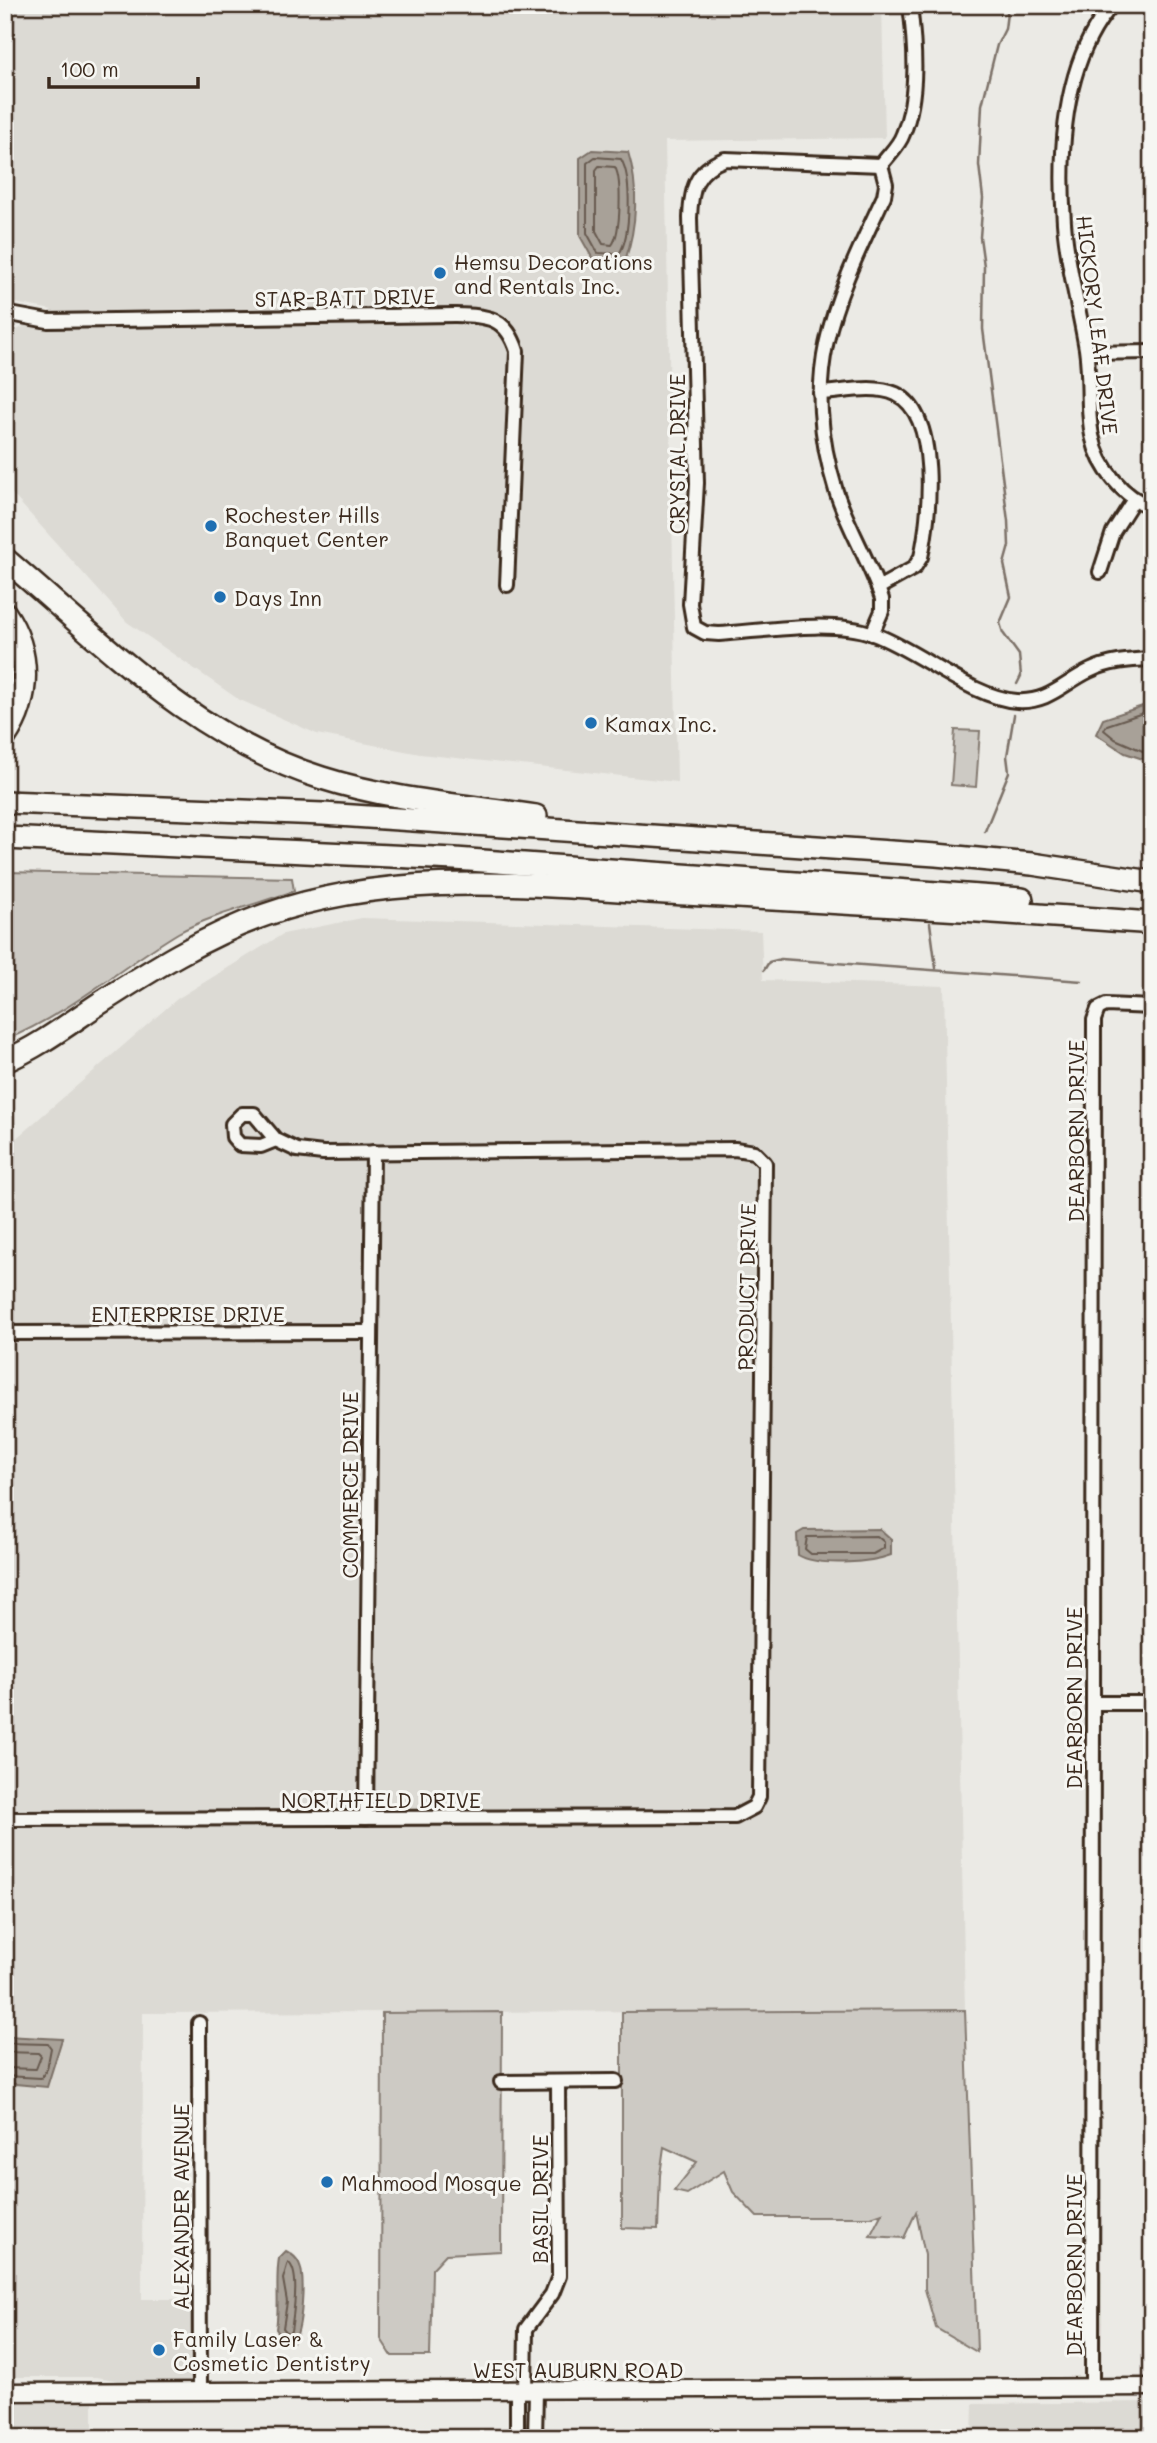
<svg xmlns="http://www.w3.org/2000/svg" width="1157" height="2443" font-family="Mali,sans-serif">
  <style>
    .built { fill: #dcdad4 }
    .green { fill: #cdcac4; stroke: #847a71; stroke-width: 2 }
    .water { fill: #a8a198; stroke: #7c7167; stroke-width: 2 }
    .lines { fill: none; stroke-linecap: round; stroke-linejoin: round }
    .shore { stroke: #675a4f; stroke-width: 2 }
    .stream { stroke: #7c7167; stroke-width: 2.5 }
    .minor-casing { stroke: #3b2a1e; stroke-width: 18 }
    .secondary-casing { stroke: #3b2a1e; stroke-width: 21 }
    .motorway-casing { stroke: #3b2a1e; stroke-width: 26 }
    .minor { stroke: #f6f6f2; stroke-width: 12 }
    .secondary { stroke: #f6f6f2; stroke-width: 16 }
    .motorway { stroke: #f6f6f2; stroke-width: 21 }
    .poi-dot { fill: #1f6fb2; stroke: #f6f6f2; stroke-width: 2.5 }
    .labels { text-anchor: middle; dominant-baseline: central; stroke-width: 6; stroke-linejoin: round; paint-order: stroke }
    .poi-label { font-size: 21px; fill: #3b2a1e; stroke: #f6f6f2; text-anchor: start }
    .street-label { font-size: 21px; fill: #3b2a1e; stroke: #f6f6f2 }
  </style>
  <rect width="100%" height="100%" fill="#ebeae5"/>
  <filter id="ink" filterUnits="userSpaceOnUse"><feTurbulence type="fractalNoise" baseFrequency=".0143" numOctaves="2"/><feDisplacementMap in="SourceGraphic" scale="14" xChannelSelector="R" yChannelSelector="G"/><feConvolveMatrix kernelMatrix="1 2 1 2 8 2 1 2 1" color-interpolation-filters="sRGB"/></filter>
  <g filter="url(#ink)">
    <g class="built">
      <polygon points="5,5 882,5 885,138 665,141 677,782 420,754 317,734 238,699 127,622 5,486 5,337 52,310 5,301"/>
      <polygon points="362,918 761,931 763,980 944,986 965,2010 143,2013 142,2299 197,2299 196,2375 186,2383 130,2383 97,2377 5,2377 5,1148 177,999 283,934"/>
      <polygon points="93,2402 93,2438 5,2438 5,2403"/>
      <polygon points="1152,2402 1152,2438 972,2438 973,2404"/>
    </g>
    <g class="green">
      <polygon points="955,730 980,731 976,787 951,785"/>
      <path d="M 5,872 L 292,878 L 294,891 C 260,903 208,916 178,933 C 120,968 68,1014 5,1040 Z"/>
      <polygon points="965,2010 977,2352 936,2328 925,2289 925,2255 916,2212 904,2238 870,2236 882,2213 871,2217 757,2217 733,2192 724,2171 687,2194 674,2191 697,2162 664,2147 660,2175 658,2229 622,2228 622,2012"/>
      <polygon points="502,2012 501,2251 446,2254 432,2269 430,2356 392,2356 381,2339 382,2013"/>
    </g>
    <g class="water">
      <path d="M 592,150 L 628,152 C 639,187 637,226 625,261 L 594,261 L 580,236 L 580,158 Z"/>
      <polygon points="1152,703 1152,762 1125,753 1096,734 1103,719"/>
      <path d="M 880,1529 L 891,1539 L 891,1555 C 870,1563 818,1567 798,1555 L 797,1534 L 804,1530 Z"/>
      <polygon points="5,2036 62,2039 47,2087 5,2083"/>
      <path d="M 286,2251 C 292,2254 296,2257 299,2263 C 306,2277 302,2331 293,2342 L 285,2342 L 276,2329 C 280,2304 275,2283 279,2258 Z"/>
    </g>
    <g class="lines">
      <g class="shore">
        <path d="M 595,157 L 621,159 C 632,178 631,236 619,254 L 598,253 L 587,233 L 587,163 Z"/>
        <path d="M 599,166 L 615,167 C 622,180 621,233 612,245 L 603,244 L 596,231 L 596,170 Z"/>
        <polyline points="1152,710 1107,725 1104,730 1115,739 1152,755"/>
        <polygon points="877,1536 884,1542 884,1548 873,1554 811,1554 805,1549 807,1537"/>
        <polyline points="5,2043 48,2044 51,2048 47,2069 41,2078 5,2076"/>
        <polyline points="5,2052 38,2053 41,2056 36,2069 5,2068"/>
        <path d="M 288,2262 C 301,2272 293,2315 291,2331 L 288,2334 L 283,2328 L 287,2302 L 283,2279 Z"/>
      </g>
      <g class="stream">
        <polyline points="1008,5 1005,29 997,45 982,105 979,165 983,198 980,237 984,266 983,329 1008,521 1009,546 1004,564 1011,597 1000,623 1003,633 1019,655 1021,676 1017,684"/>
        <polyline points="985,831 1009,772 1007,756 1014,715"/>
        <polyline points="930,923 936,968"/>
        <polyline points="764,970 769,962 781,959 1082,981"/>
      </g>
      <g class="minor-casing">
        <g id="minor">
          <path d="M 1112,5 C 1063,61 1059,153 1064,223 C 1067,265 1079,307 1086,349 C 1093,396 1079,440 1114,480 C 1124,492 1136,502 1152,507"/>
          <path d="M 881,165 L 725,159 C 695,170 691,189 690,218 L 697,483 L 690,604 L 694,627 L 705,633 L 719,634 C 764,631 831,619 873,634 C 918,650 972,698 1017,701 C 1048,703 1064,683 1089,671 C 1109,661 1130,660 1152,659"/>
          <path d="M 5,313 L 48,321 L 454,315 C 487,316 506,316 517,351 L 507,585"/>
          <polyline points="1087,353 1152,352"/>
          <path d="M 820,393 C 843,392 874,384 896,394 C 940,415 930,518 921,557 L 914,568 L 878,588"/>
          <polyline points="1100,572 1113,532 1134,499"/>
          <path d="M 872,634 L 882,611 L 882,599 C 870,562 848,528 836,491 C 799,371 834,303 884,196 L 886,184 L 881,165 C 888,155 899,146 903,134 C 919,96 915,46 910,5"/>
          <polyline points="5,1333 370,1332"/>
          <polyline points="1093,1703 1152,1703"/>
          <polyline points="366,1818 373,1152"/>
          <polyline points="5,1819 735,1817 754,1807 759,1797 765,1163 754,1152 735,1149 323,1153 297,1150 276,1140 254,1114 242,1114 232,1124 233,1137 240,1145 261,1146 276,1140"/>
          <polyline points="199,2023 200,2391"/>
          <polyline points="501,2082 616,2081"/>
          <polyline points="1092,2388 1094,1020 1098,1009 1106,1005 1152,1007"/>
          <polyline points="525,2391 526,2329 552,2294 559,2276 558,2082"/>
          <polyline points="517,2438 517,2391"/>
          <polyline points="535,2438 536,2391"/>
        </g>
      </g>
      <g class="secondary-casing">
        <polyline id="secondary" points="5,2392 1152,2387"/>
      </g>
      <g class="motorway-casing">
        <g id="motorway">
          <path d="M 5,559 C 104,643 194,738 322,778 C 391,800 465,805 536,816"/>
          <path d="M 5,613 C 31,651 31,699 5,737"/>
          <polyline points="5,802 323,814 936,855 1032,864 1152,882"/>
          <polyline points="5,838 455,859 1022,899"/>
          <path d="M 5,1061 C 38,1047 67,1025 97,1005 C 151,970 205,936 265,915 C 401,867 545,887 686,894 C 841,903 997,911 1152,923"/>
        </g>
      </g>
      <use href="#minor" class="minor"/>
      <use href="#secondary" class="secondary"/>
      <use href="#motorway" class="motorway"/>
    </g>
  </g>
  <g class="poi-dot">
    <circle cx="440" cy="273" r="7"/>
    <circle cx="211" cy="526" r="7"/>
    <circle cx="220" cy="597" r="7"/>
    <circle cx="591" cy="723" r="7"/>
    <circle cx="327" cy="2182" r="7"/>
    <circle cx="159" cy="2350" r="7"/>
  </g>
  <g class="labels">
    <g class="poi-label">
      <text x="454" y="261">Hemsu Decorations<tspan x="454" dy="24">and Rentals Inc.</tspan></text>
      <text x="225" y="514">Rochester Hills<tspan x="225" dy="24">Banquet Center</tspan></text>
      <text x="234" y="597">Days Inn</text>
      <text x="605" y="723">Kamax Inc.</text>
      <text x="341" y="2182">Mahmood Mosque</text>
      <text x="173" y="2338">Family Laser &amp;<tspan x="173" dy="24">Cosmetic Dentistry</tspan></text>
    </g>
    <g class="street-label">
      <text transform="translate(345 297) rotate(-1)">STAR-BATT DRIVE</text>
      <text transform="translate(1098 325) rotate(83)">HICKORY LEAF DRIVE</text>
      <text transform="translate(676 454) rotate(-90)">CRYSTAL DRIVE</text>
      <text transform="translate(1075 1131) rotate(-90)">DEARBORN DRIVE</text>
      <text transform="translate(746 1287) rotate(-89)">PRODUCT DRIVE</text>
      <text x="188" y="1313">ENTERPRISE DRIVE</text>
      <text transform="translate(349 1485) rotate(-90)">COMMERCE DRIVE</text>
      <text transform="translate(1073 1698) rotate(-90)">DEARBORN DRIVE</text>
      <text x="381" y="1799">NORTHFIELD DRIVE</text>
      <text transform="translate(539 2199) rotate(-90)">BASIL DRIVE</text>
      <text transform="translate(180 2207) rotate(-90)">ALEXANDER AVENUE</text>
      <text transform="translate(1073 2265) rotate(-90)">DEARBORN DRIVE</text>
      <text x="578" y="2369">WEST AUBURN ROAD</text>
    </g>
  </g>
  <rect width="1157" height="2443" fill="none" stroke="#f6f6f2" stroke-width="28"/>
  <rect x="14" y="14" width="1129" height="2415" fill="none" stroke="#3b2a1e" stroke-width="2.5" filter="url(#ink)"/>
  <path d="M49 77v10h149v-10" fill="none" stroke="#3b2a1e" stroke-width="3.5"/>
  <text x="60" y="77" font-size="21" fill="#3b2a1e" stroke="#f6f6f2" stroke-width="5" paint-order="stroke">100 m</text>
</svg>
